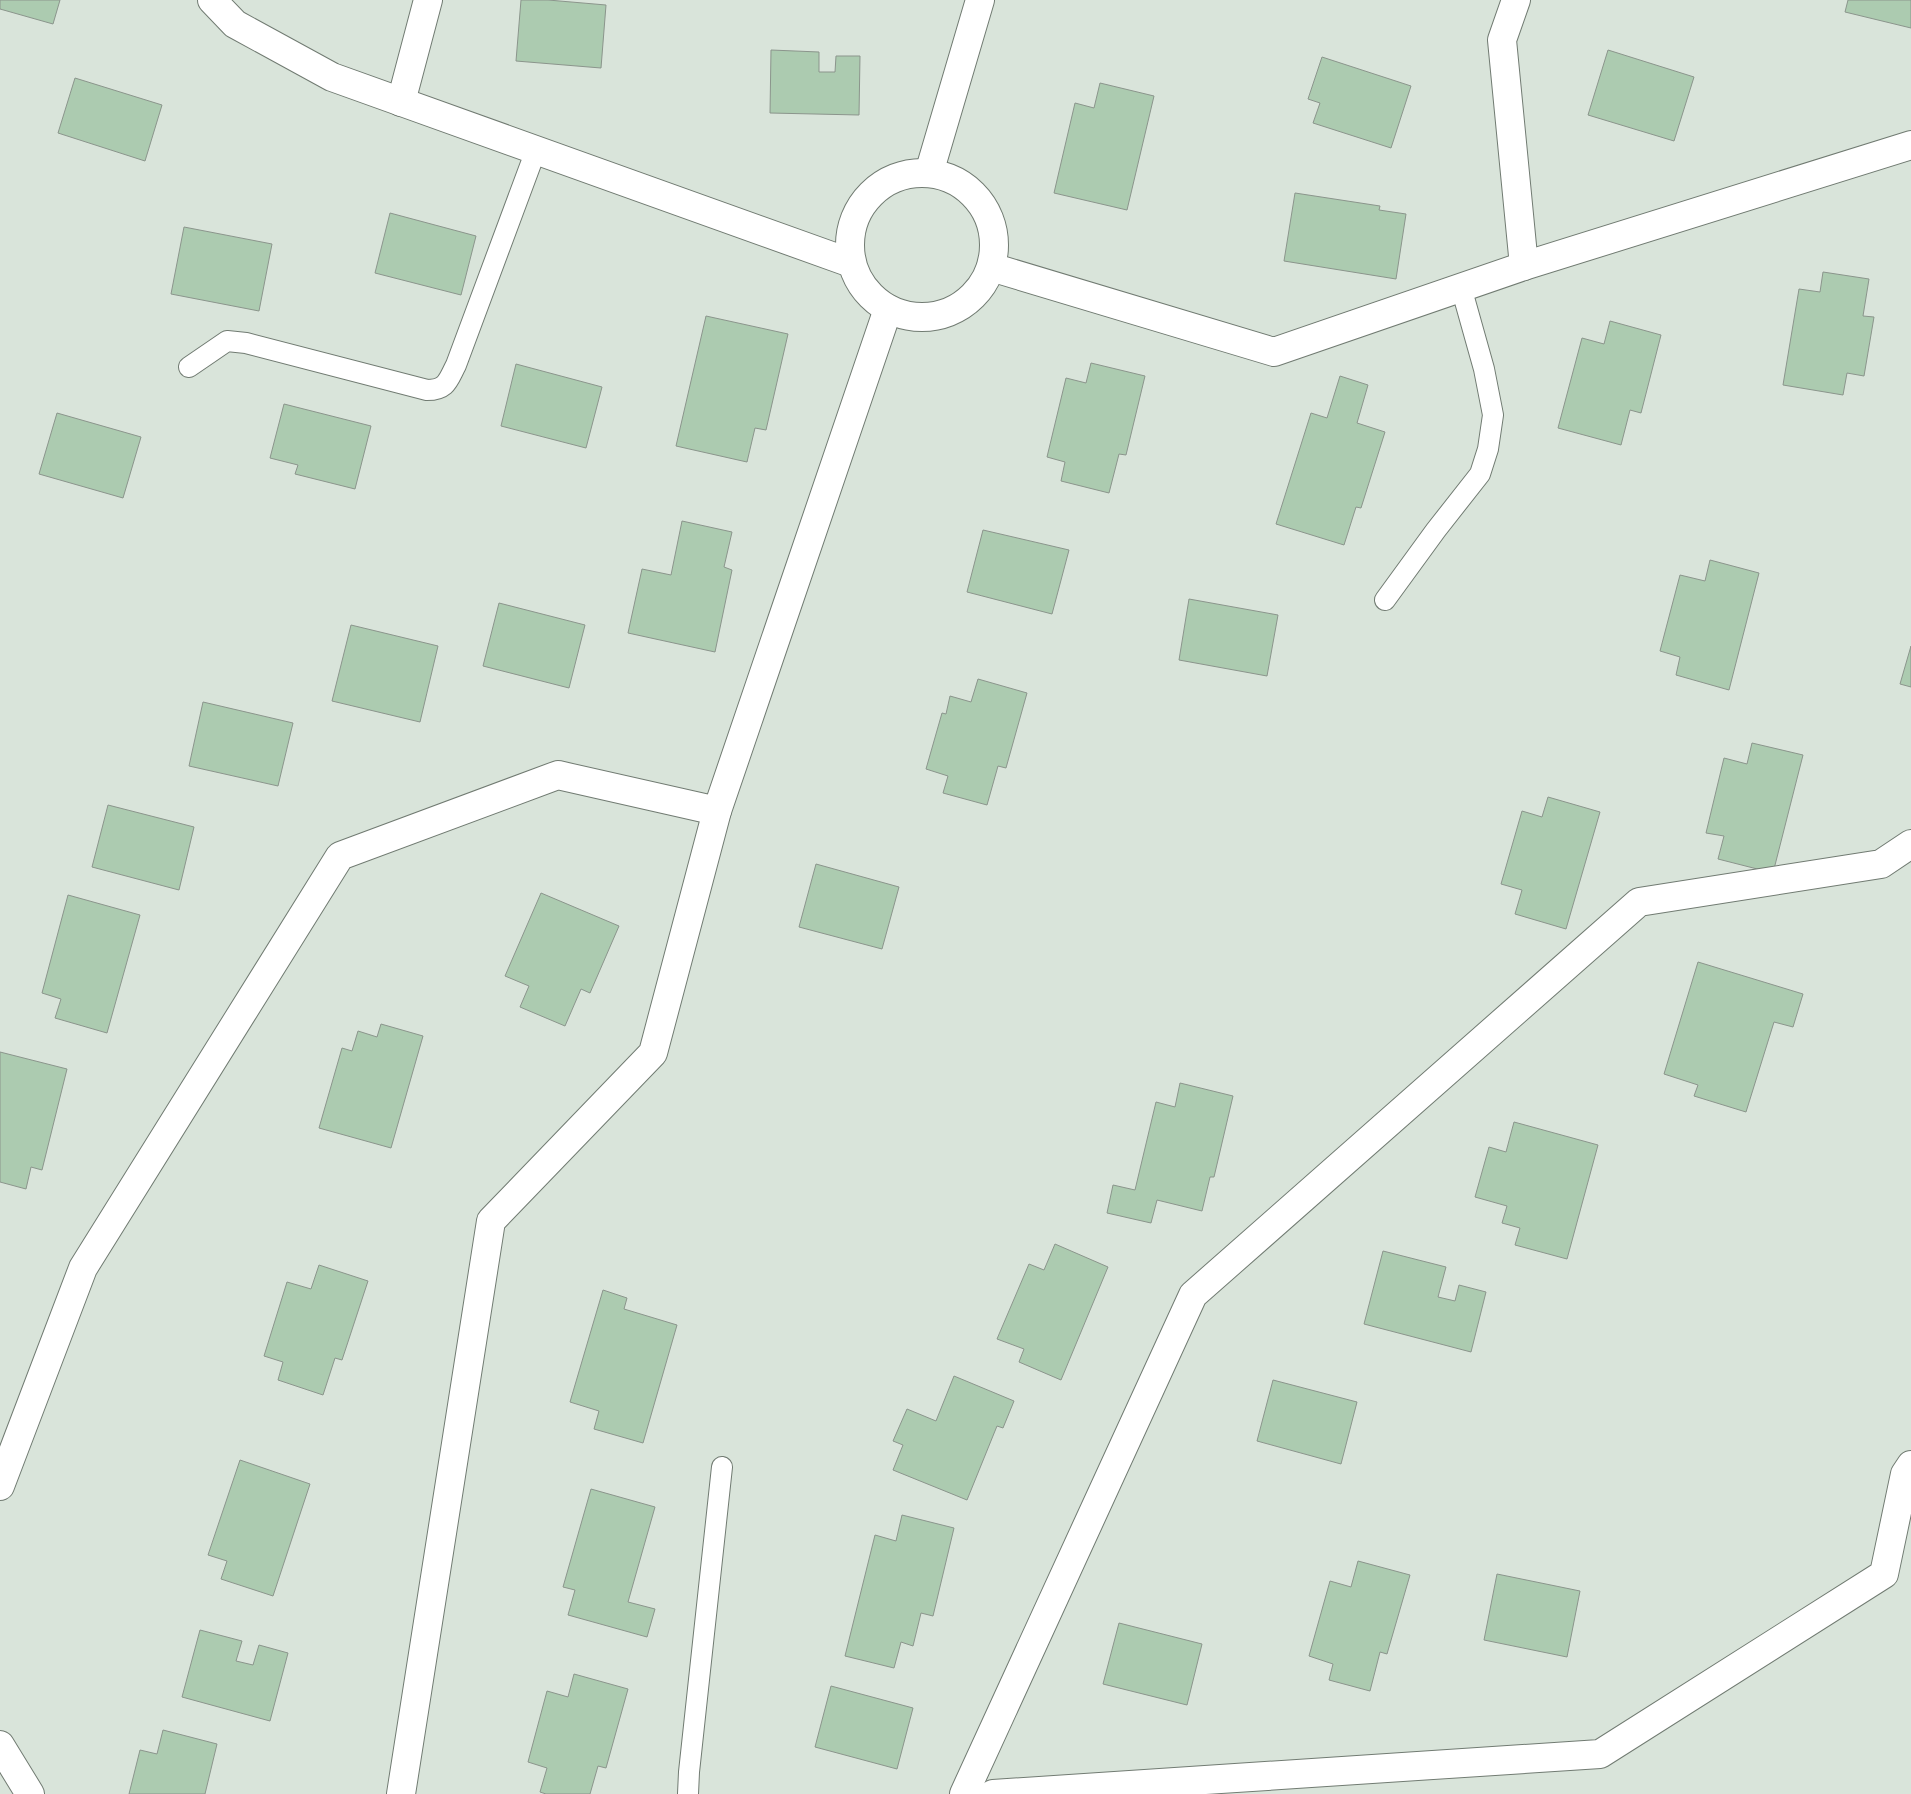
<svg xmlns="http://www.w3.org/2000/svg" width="1911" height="1794" font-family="'Fira Sans Condensed',sans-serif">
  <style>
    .building { fill: #accbb0; stroke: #8b958c }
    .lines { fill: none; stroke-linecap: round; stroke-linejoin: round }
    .service-casing { stroke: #717b72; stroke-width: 22 }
    .minor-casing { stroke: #717b72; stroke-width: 30 }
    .service { stroke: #fff; stroke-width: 20 }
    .minor { stroke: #fff; stroke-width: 28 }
  </style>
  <rect width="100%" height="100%" fill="#d9e4da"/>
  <g class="building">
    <polygon points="0,0 60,0 53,24 0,9"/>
    <polygon points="521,0 548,0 606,5 601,68 516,61"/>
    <polygon points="1848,0 1911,0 1911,28 1845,12"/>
    <polygon points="771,50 819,52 819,72 835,72 836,56 860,56 859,115 770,113"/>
    <polygon points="1608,50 1694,77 1674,141 1588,115"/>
    <polygon points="1322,57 1411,86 1391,148 1313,123 1320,103 1308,99"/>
    <polygon points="75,78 162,105 145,161 58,133"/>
    <polygon points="1100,83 1154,96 1127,210 1054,193 1075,103 1094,108"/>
    <polygon points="1295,193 1380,206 1379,210 1406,214 1396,279 1284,261"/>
    <polygon points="390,213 476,236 461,295 375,273"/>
    <polygon points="184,227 272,244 259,311 171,294"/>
    <polygon points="1823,272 1869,279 1863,316 1874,317 1864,376 1847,373 1843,395 1783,385 1799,289 1820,292"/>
    <polygon points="706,316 788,334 766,430 755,428 747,462 676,446"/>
    <polygon points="1610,321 1661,335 1641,413 1630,410 1621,445 1558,428 1582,338 1604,344"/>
    <polygon points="1091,363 1145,376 1126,455 1119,454 1109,493 1061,481 1065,462 1047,457 1066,378 1086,383"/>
    <polygon points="516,364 602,387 586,448 501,426"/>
    <polygon points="1340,376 1368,385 1357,423 1385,432 1361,508 1356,507 1344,545 1276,524 1311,413 1327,418"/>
    <polygon points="284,404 371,426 355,489 295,474 298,465 270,458"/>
    <polygon points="57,413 141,437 123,498 39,474"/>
    <polygon points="682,521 732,532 724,567 732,570 715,652 628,633 642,569 671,575"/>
    <polygon points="983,530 1069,550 1052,614 967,592"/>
    <polygon points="1710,560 1759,573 1729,690 1676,675 1680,657 1660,651 1680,575 1705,581"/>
    <polygon points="1189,599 1278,615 1267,676 1179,660"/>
    <polygon points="499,603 585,625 569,688 483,666"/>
    <polygon points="351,625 438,646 420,722 332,701"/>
    <polygon points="1911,646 1911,687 1900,684"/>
    <polygon points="978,679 1027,693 1006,768 998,766 987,805 943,793 948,776 926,769 942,713 946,714 950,696 971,702"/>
    <polygon points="203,702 293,723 278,786 189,766"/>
    <polygon points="1752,743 1803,755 1773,873 1718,859 1724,836 1706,833 1724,758 1747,764"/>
    <polygon points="1548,797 1600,812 1566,929 1515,914 1522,890 1501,884 1522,811 1542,817"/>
    <polygon points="108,805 194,827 179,890 92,867"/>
    <polygon points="816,864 899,887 882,949 799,927"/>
    <polygon points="541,893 619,926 590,993 581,989 565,1026 520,1007 529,986 505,976"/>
    <polygon points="68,895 140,915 107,1033 55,1018 61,999 42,993"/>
    <polygon points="1698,962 1803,994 1793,1027 1774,1022 1746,1112 1694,1096 1698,1085 1664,1074"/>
    <polygon points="381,1024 423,1036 391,1148 319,1128 342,1048 352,1051 358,1031 377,1037"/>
    <polygon points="0,1052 67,1069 42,1170 31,1167 26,1189 0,1182"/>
    <polygon points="1180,1083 1233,1096 1214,1177 1210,1177 1202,1211 1157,1200 1151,1223 1107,1213 1113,1185 1135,1190 1156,1102 1175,1107"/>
    <polygon points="1514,1122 1598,1145 1567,1259 1515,1245 1520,1228 1502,1223 1507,1206 1475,1197 1489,1147 1506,1152"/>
    <polygon points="1055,1244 1108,1267 1061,1380 1019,1362 1024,1349 997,1339 1029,1264 1044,1270"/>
    <polygon points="1383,1251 1446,1267 1438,1297 1455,1301 1459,1285 1486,1292 1471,1352 1364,1324"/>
    <polygon points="319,1265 368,1281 342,1360 335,1358 323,1395 278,1380 283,1362 264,1356 287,1282 311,1289"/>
    <polygon points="603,1290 627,1298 624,1309 677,1325 643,1443 594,1429 599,1411 570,1402"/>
    <polygon points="954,1376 1014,1401 1003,1428 997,1426 967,1500 893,1470 903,1445 893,1441 907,1409 936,1421"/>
    <polygon points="1273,1380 1357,1402 1341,1464 1257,1441"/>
    <polygon points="240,1460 310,1484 273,1596 221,1579 227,1561 208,1555"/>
    <polygon points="591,1489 655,1507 628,1602 655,1609 647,1637 568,1615 575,1590 563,1587"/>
    <polygon points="902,1515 954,1528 933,1616 921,1613 913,1646 901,1642 894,1668 845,1656 875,1535 896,1541"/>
    <polygon points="1358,1561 1410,1575 1387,1654 1380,1652 1370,1691 1329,1680 1333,1664 1309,1656 1330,1581 1351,1587"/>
    <polygon points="1497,1574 1580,1591 1567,1657 1484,1640"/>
    <polygon points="1119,1623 1202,1644 1187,1705 1103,1684"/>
    <polygon points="200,1630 242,1641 236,1661 253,1665 259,1645 288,1653 270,1721 182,1697"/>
    <polygon points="574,1674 628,1689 606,1768 598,1766 590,1794 546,1794 540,1792 547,1768 528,1762 547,1691 568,1697"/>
    <polygon points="831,1686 913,1708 897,1769 815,1747"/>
    <polygon points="163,1730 217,1744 205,1794 129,1794 140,1750 157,1754"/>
  </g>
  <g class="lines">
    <g class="service-casing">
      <g id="service">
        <path d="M 189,367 L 227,341 L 246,343 L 427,390 C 447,390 448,380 456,365 L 536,150"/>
        <polyline points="1385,600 1436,530 1480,474 1488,449 1493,415 1484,369 1461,287"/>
        <polyline points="688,1794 689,1772 722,1467"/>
      </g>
    </g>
    <g class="minor-casing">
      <g id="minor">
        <polyline points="212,0 235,24 332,77 851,263"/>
        <polyline points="401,102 428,0"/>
        <polyline points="929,173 980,0"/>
        <circle cx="922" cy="245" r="72"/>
        <polyline points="1524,266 1911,145"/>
        <polyline points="991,267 1274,352 1524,266 1502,40 1516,0"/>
        <polyline points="0,1486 83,1268 340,856 558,775 717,811"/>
        <polyline points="0,1745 30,1794"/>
        <polyline points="401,1794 491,1221 653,1053 717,811 888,309"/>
        <polyline points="964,1794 1193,1295 1639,902 1881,864 1911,844"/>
        <polyline points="993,1794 1600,1754 1884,1574 1905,1474 1911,1465"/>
      </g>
    </g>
    <use href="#service" class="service"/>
    <use href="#minor" class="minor"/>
  </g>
</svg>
